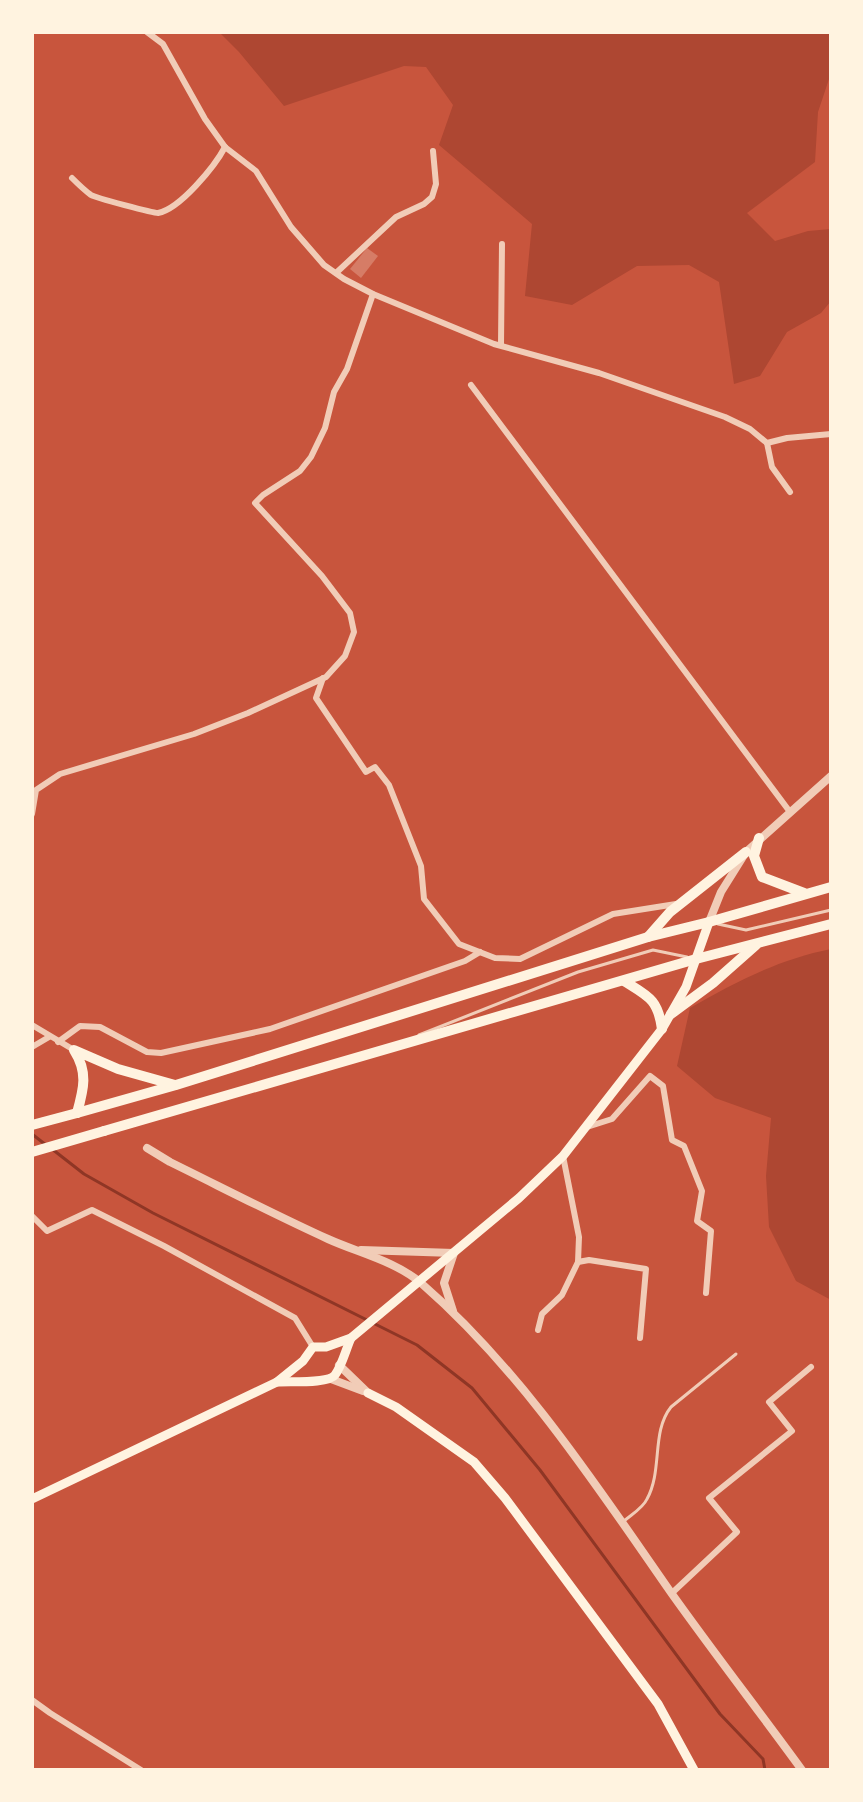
<svg xmlns="http://www.w3.org/2000/svg" width="863" height="1802" font-family="Roboto,sans-serif">
  <style>
    .green { fill: #ae4732 }
    .lines { fill: none; stroke-linecap: round; stroke-linejoin: round }
    .stream { stroke: #8f3625; stroke-width: 3 }
    .building { fill: #d67c66 }
    .service { stroke: #f1ccb7; stroke-width: 3 }
    .minor { stroke: #f1ccb7; stroke-width: 6 }
    .tertiary { stroke: #f1ccb7; stroke-width: 8 }
    .secondary { stroke: #fff3e0; stroke-width: 9 }
    .primary { stroke: #fff3e0; stroke-width: 10 }
    .trunk { stroke: #fff3e0; stroke-width: 10 }
  </style>
  <rect width="100%" height="100%" fill="#c8553d"/>
  <g class="green">
    <polygon points="219,32 831,32 831,73 818,112 815,162 747,213 775,241 808,231 831,229 831,301 821,313 787,332 760,376 734,384 719,282 689,265 637,266 572,305 525,296 532,224 439,145 453,105 426,67 404,66 284,106 239,52"/>
    <path d="M 831,949 L 831,1300 L 796,1281 L 769,1227 L 766,1176 L 771,1118 L 715,1098 L 677,1066 L 690,1008 C 735,982 780,959 831,949 Z"/>
  </g>
  <g class="lines">
    <g class="stream">
      <polyline points="32,1134 46,1145"/>
      <polyline points="52,1149 84,1174 153,1213 417,1345 472,1388 540,1470 720,1714 763,1759 765,1770"/>
    </g>
  </g>
  <polygon class="building" points="367,248 378,256 361,278 350,269"/>
  <g class="lines">
    <g class="service">
      <polyline points="718,924 746,930 831,910"/>
      <polyline points="419,1035 578,972 653,950 687,957"/>
      <path d="M 624,1521 C 632,1514 643,1508 647,1499 C 663,1470 651,1432 671,1407 L 736,1354"/>
    </g>
    <g class="minor">
      <polyline points="147,32 163,44 205,119 225,147 256,171 291,227 324,265 344,279 373,294 494,344 599,373 725,417 750,429 767,443 787,438 831,434"/>
      <path d="M 72,178 C 78,184 84,190 91,195 C 96,198 153,213 158,213 C 180,209 215,166 225,147"/>
      <polyline points="336,273 396,217 424,204 432,197 436,184 433,151"/>
      <polyline points="501,345 502,244"/>
      <polyline points="471,385 790,812"/>
      <polyline points="767,443 772,467 790,492"/>
      <polyline points="323,678 316,698 366,772 375,767 389,785 421,866 424,899 459,944 495,958 520,959 613,914 676,904"/>
      <polyline points="32,814 36,790 60,774 194,734 248,713 326,677 345,656 354,632 350,613 322,576 255,503 263,495 300,471 311,457 325,428 334,392 347,369 373,294"/>
      <polyline points="32,1025 74,1050"/>
      <polyline points="58,1042 80,1026 100,1027 147,1052 161,1053 270,1029 465,961 480,952"/>
      <polyline points="32,1047 49,1037"/>
      <polyline points="587,1127 612,1119 650,1076 663,1086 672,1140 684,1146 702,1191 697,1221 711,1231 706,1293"/>
      <polyline points="563,1156 579,1237 578,1262 589,1260 646,1269 640,1338"/>
      <polyline points="32,1216 47,1231 92,1210 164,1246 295,1318 313,1347"/>
      <polyline points="538,1330 542,1314 562,1295 578,1262"/>
      <polyline points="672,1593 737,1532 709,1498 792,1431 769,1402 811,1367"/>
      <polyline points="32,1700 50,1713 141,1770"/>
    </g>
    <g class="tertiary">
      <polyline points="709,922 721,892 746,852 831,776"/>
      <path d="M 147,1148 L 170,1162 C 223,1188 275,1215 328,1239 C 359,1253 395,1261 421,1283 C 522,1371 596,1485 672,1594 C 714,1653 759,1711 802,1770"/>
      <polyline points="361,1250 454,1253 444,1283 453,1311"/>
      <polyline points="339,1365 368,1393"/>
      <polyline points="331,1379 363,1391"/>
    </g>
    <g class="secondary">
      <path d="M 277,1382 C 290,1381 328,1384 335,1375 C 342,1366 346,1349 351,1338"/>
      <polyline points="368,1393 396,1407 474,1462 505,1498 658,1704 694,1770"/>
      <polyline points="32,1499 277,1382 303,1361 313,1347 326,1347 351,1338 519,1198 563,1156 662,1029 686,987 709,922"/>
    </g>
    <g class="primary">
      <polyline points="648,937 670,912 746,852"/>
      <path d="M 624,981 C 648,996 658,999 662,1029"/>
      <polyline points="77,1113 176,1085 648,937 709,922"/>
      <path d="M 77,1113 C 84,1088 88,1072 74,1050 L 118,1069 L 175,1085"/>
      <polyline points="104,1131 696,959"/>
    </g>
    <g class="trunk">
      <polyline points="759,838 754,856 762,877 804,893"/>
      <polyline points="709,922 831,887"/>
      <polyline points="696,959 831,924"/>
      <polyline points="671,1014 713,983 756,945"/>
      <polyline points="32,1125 77,1113"/>
      <polyline points="32,1152 104,1131"/>
    </g>
  </g>
  <rect width="863" height="1802" fill="none" stroke="#fff3e0" stroke-width="68"/>
</svg>
